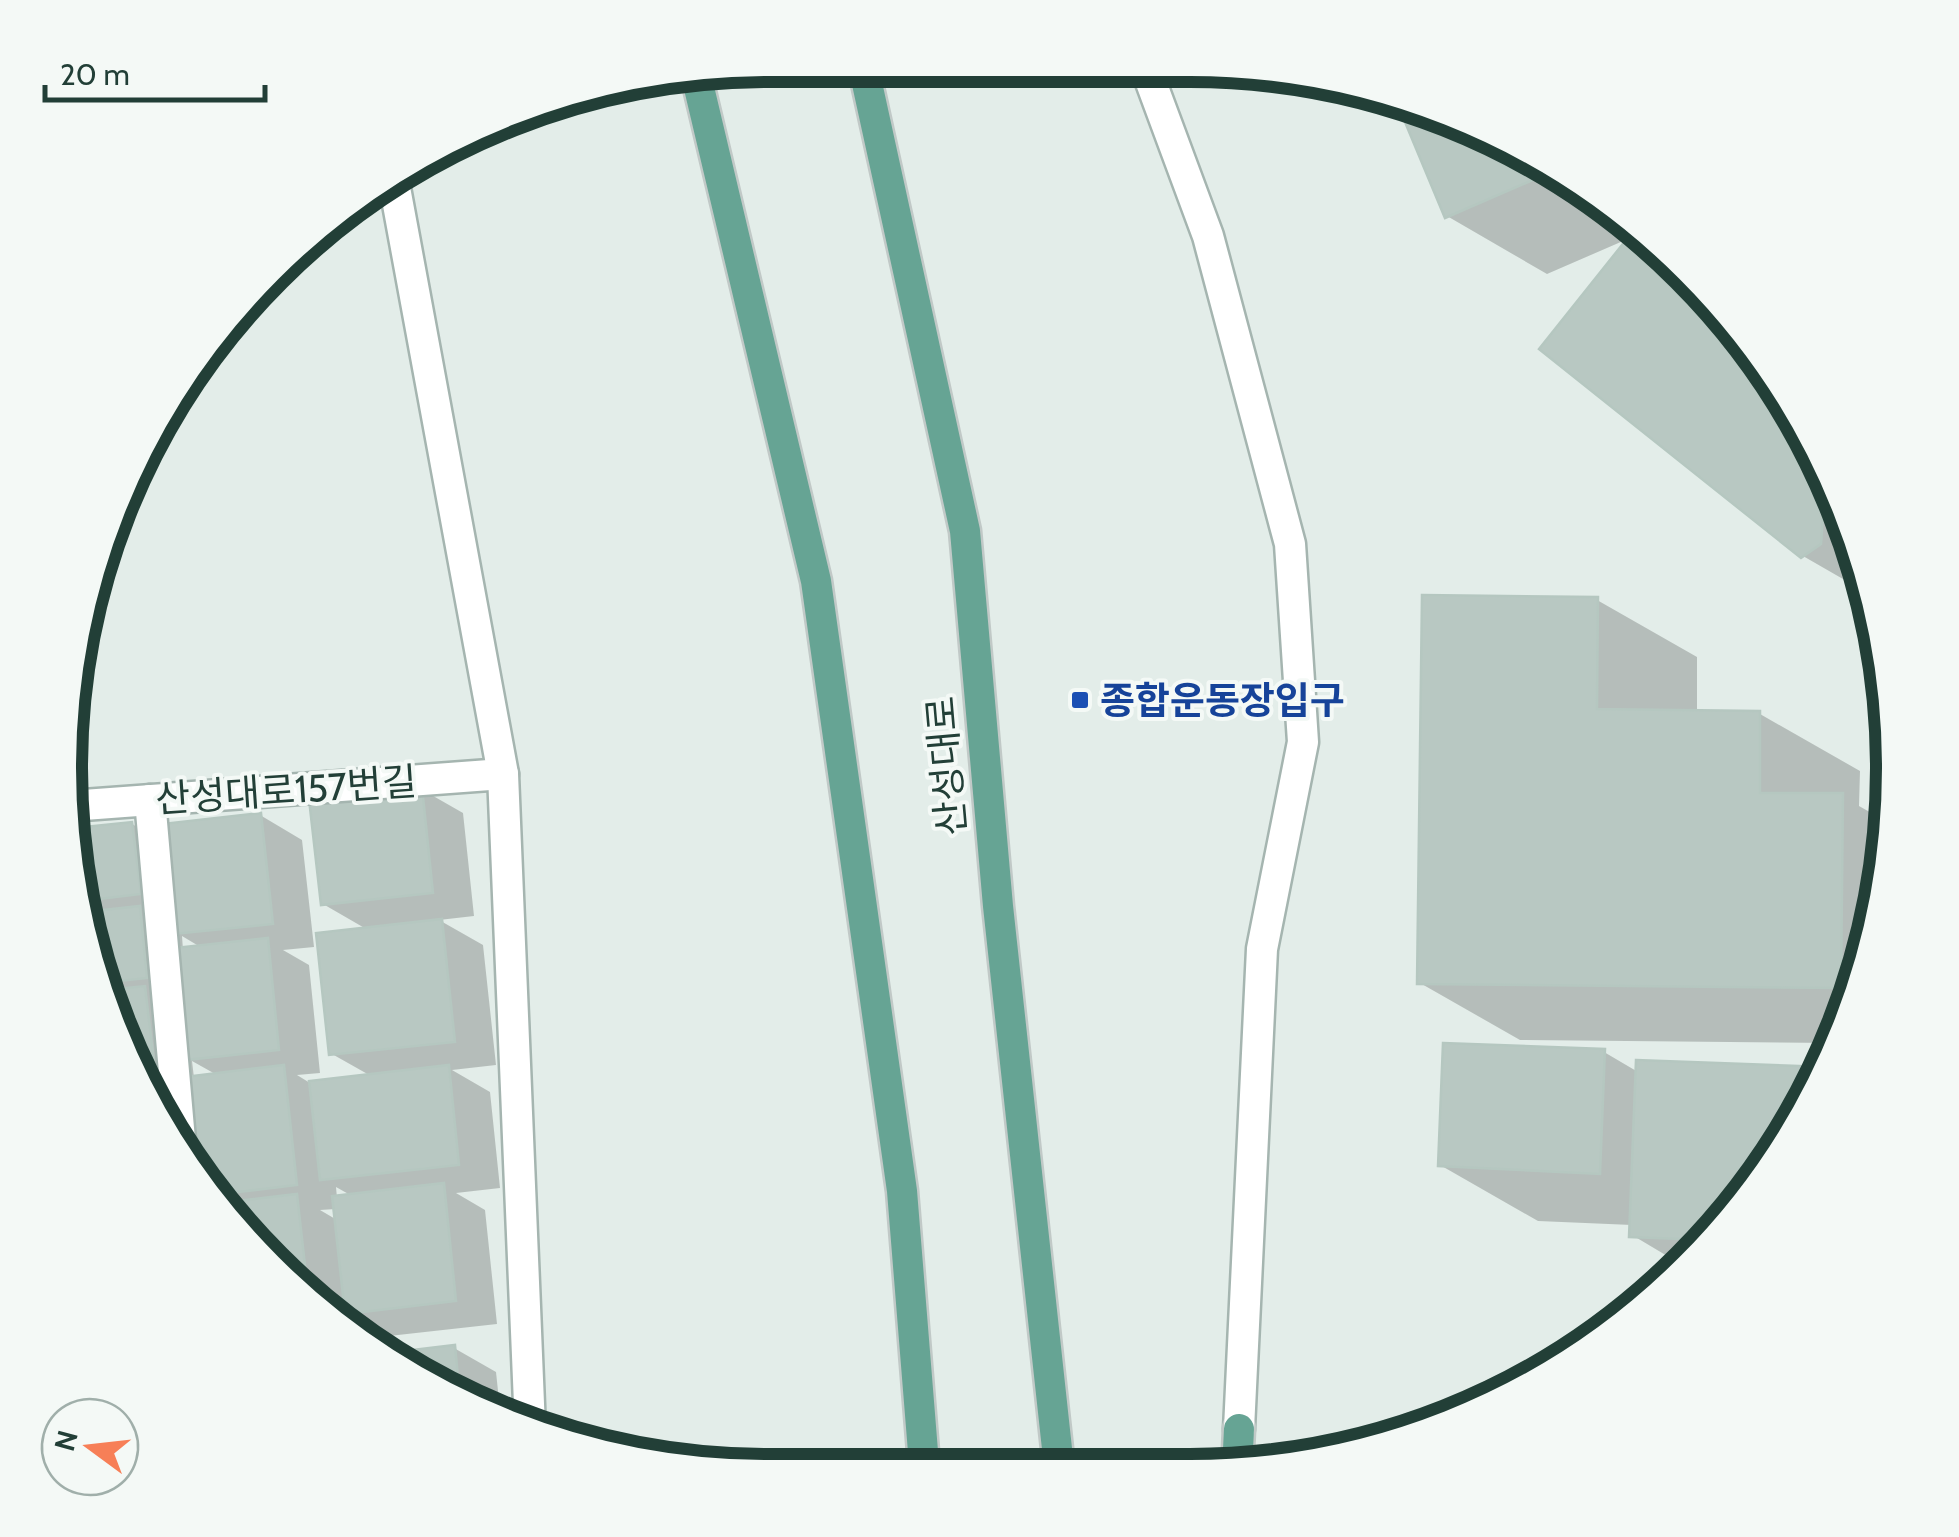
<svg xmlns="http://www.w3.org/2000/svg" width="1959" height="1537" font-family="Cabin,'Noto Sans KR',sans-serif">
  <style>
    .shadow { fill: #0003; fill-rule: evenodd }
    .building { fill: #b8c8c2; stroke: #b5c7c0; stroke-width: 2.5 }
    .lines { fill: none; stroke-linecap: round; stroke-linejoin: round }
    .lane-casing { stroke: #a5b5b0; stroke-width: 35 }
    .street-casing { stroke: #a5b5b0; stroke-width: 35 }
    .primary-casing { stroke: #c1c9c7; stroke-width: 35 }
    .lane { stroke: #fff; stroke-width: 30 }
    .street { stroke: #fff; stroke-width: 30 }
    .primary { stroke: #66a494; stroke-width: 30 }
    .transit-dot { fill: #1a4fb4; stroke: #f4f9f6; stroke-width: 4 }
    .labels { text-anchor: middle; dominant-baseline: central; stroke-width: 8; stroke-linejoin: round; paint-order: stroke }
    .transit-label { font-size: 38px; font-weight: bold; fill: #164399; stroke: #f4f9f6; text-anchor: start }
    .street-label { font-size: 38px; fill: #223f37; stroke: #f4f9f6 }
    .rim { fill: none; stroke: #223f37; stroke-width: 12 }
  </style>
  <rect width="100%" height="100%" fill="#e3ede9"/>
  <g class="shadow">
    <polygon points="1398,99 1417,103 1619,211 1720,305 1799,416 1856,542 1869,594 1803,556 1630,238 1547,274 1447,216"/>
    <polygon points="1597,600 1697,657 1697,713 1760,714 1860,771 1859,806 1891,824 1870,950 1835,1043 1520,1040 1420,983"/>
    <polygon points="73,707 82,794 69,796 65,769"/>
    <path d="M 421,789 L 463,813 L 474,916 L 439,920 L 483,945 L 496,1065 L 452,1070 L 490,1092 L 500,1188 L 456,1193 L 485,1210 L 497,1324 L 389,1336 L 348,1313 L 350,1329 L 240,1233 L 160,1121 L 89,951 L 73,831 L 132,824 L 167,844 L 260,815 L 302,840 L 314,947 L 283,950 L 309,965 L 320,1073 L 297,1075 L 310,1083 L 371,1076 L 332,1054 L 368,930 L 323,904 ZM 182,936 L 202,948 L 183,950 ZM 192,1061 L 217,1075 L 194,1078 ZM 336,1187 L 352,1196 L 337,1198 ZM 336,1209 L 337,1220 L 320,1210 Z"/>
    <polygon points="1604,1052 1638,1072 1639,1062 1825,1070 1749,1196 1684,1266 1632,1235 1632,1225 1538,1221 1440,1165"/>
    <polygon points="454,1348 496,1372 501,1419 382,1356"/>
  </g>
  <g class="building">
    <polygon points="1395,98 1417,103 1549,173 1445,218"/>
    <polygon points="1627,218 1720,305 1799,416 1826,474 1821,544 1801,558 1539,349 1626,240"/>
    <polygon points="1422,595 1598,597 1597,709 1760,711 1760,793 1843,793 1841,988 1417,984"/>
    <polygon points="422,787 433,893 321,905 309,799"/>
    <polygon points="261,813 273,924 174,934 162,824"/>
    <polygon points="132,822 141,894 82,901 73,828"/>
    <polygon points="140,906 147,978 102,983 89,951 84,912"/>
    <polygon points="442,919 455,1042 329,1055 316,933"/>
    <polygon points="268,938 279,1050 186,1060 174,948"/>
    <polygon points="145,986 154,1062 136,1064 105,990"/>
    <polygon points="1443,1043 1605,1049 1600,1174 1438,1166"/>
    <polygon points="1636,1060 1826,1067 1749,1196 1708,1240 1629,1237"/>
    <polygon points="284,1065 297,1185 213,1195 194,1169 184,1077"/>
    <polygon points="449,1065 459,1165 320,1180 309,1081"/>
    <polygon points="444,1183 456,1301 345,1314 332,1196"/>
    <polygon points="297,1194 308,1292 240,1233 219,1203"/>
    <polygon points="455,1345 460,1398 379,1354"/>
  </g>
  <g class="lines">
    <g class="lane-casing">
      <polyline id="lane" points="150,800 181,1151"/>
    </g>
    <g class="street-casing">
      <g id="street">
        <polyline points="1145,66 1208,236 1290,544 1303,742 1262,949 1239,1429"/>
        <polyline points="393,177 503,774 530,1428"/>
        <polyline points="70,806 503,774"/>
      </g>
    </g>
    <g class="primary-casing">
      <g id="primary">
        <polyline points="863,65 965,531 998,906 1059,1467"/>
        <polyline points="696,75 816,581 902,1191 924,1464"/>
        <polyline points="1237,1470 1239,1429"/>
      </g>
    </g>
    <use href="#lane" class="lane"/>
    <use href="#street" class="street"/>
    <use href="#primary" class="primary"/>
  </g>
  <rect class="transit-dot" x="1070" y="690" width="20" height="20" rx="5"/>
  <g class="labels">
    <g class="transit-label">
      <text x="1100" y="700">종합운동장입구</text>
    </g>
    <g class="street-label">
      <text transform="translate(946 766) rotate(-95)">산성대로</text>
      <text transform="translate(286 790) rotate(-4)">산성대로157번길</text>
    </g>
  </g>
  <path d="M0 0H1959V1537H0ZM768 82H1190A686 686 0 0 1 1876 768V768A686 686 0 0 1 1190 1454H768A686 686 0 0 1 82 768V768A686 686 0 0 1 768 82Z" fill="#f4f9f6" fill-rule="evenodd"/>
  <path class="rim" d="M768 82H1190A686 686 0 0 1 1876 768V768A686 686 0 0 1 1190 1454H768A686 686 0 0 1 82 768V768A686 686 0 0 1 768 82Z"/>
  <g transform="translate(90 1447) rotate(285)"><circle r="48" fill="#f4f9f6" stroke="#a0afaa" stroke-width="2.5"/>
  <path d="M0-8L18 38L0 25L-18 38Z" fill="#f77f57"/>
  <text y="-15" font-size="28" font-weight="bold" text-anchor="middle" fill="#223f37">N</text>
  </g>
  <path d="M45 85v15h220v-15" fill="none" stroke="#223f37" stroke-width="5"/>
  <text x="60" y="85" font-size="30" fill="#223f37" stroke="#f4f9f6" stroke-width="8" paint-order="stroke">20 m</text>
</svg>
